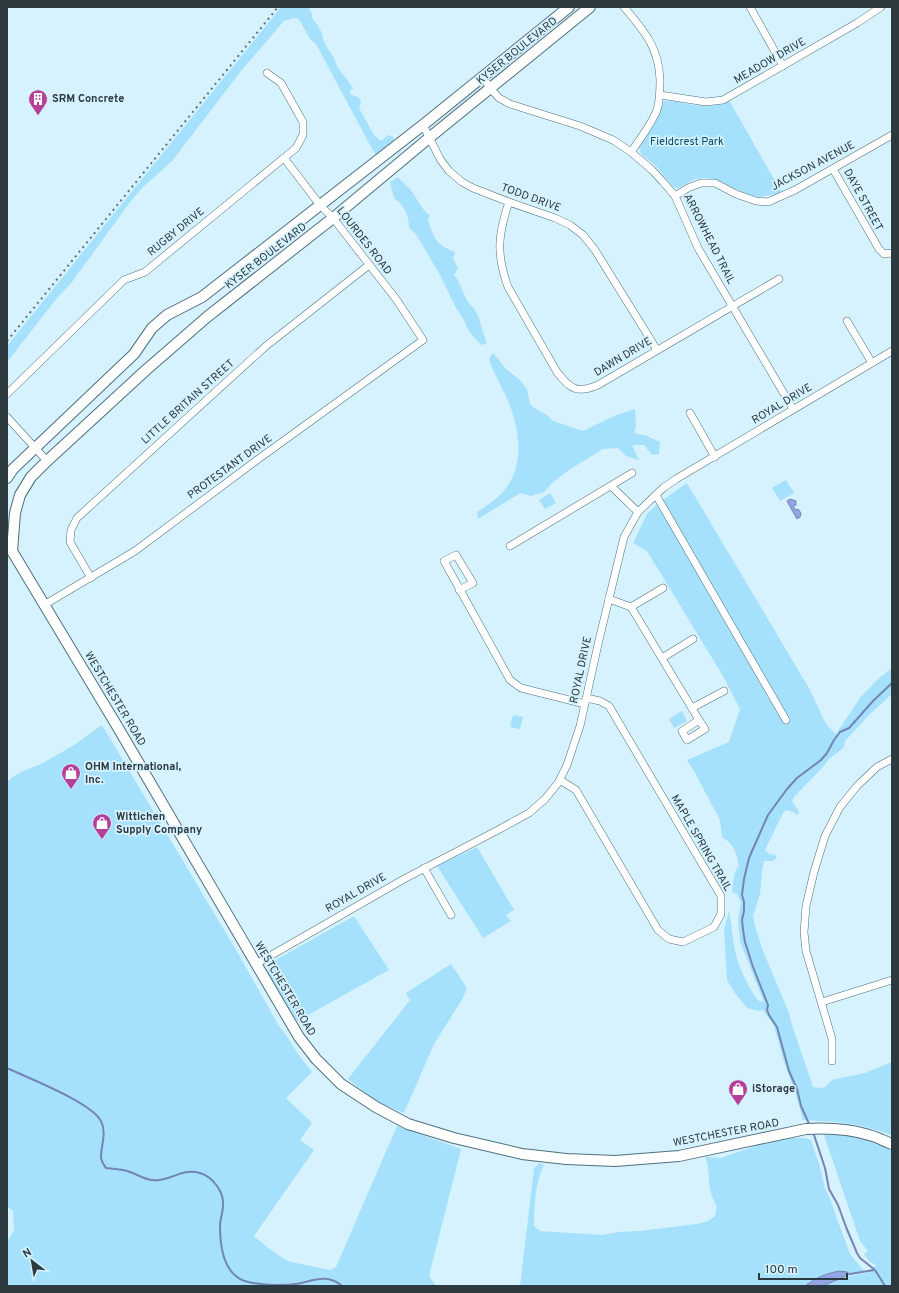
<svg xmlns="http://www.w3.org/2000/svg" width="899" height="1293" font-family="Overpass,sans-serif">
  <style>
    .green { fill: #a5e1fc }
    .water { fill: #93a5e5; stroke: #7485b4 }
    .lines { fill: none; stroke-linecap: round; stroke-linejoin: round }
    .stream { stroke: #7485b4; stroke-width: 2 }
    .street-casing { stroke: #4f6f7c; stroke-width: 8 }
    .secondary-casing { stroke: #4f6f7c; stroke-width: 12 }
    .street { stroke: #fff; stroke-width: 7 }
    .secondary { stroke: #fff; stroke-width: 10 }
    .rail { stroke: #5f7179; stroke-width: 2; stroke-dasharray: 2 4; stroke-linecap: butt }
    .labels { text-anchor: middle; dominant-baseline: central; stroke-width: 3.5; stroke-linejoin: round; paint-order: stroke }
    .street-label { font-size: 11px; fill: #2c3a40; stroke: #d6f2ff }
    .poi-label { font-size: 11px; font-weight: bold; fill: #2c3a40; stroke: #d6f2ff; text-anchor: start }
    .park-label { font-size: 11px; fill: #004c64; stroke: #d6f2ff }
  </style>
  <rect width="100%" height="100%" fill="#d6f2ff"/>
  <g class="green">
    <path d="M 281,7 L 309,8 L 312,14 L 312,18 C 317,24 324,33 323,42 L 324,41 C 326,47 329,50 333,56 C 335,59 336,64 338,68 C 344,75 348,82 354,89 L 350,90 L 351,95 L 358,97 L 361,101 L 359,108 L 374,135 L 381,141 L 388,135 L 393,137 L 395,141 C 386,145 384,152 377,158 L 316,44 L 310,39 L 299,19 L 293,18 L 284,21 L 241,71 L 172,161 L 142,188 L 128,205 L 72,282 L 57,298 L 7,362 L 7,346 Z"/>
    <path d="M 729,100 L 782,193 L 759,197 L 747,194 L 714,179 L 704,178 L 695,179 L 678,188 L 673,187 L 656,166 L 642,155 L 640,151 L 639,146 L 644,140 L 654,125 L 664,101 C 687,101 707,113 729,100 Z"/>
    <path d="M 398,177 C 401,181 405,184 409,188 C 417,197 420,208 430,216 L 428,220 C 433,237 437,246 455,252 L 453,258 L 458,268 L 454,275 C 461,283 462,292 467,300 C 469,304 473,307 475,310 C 481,320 482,332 487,343 L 481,345 L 468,330 L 465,322 L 456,308 L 441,277 L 419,239 L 415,233 L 409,228 C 409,219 406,210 400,203 C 398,200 397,202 395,199 C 392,194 392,188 390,182 Z"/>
    <path d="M 493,353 L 507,370 L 519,379 L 527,389 L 530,404 L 534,408 L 547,415 L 553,421 L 583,431 L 616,415 L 635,409 L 636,426 L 634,433 L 647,436 L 660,442 L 659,454 L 652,455 L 644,445 L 632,445 L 639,460 L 626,456 L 618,448 L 603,449 L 569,470 L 552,483 L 544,492 L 531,496 L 520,493 L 478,519 L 477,512 C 485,507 494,501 501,494 C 526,469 520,430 508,401 C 502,387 494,374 489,359 Z"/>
    <polygon points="786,480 794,493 780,501 772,488"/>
    <path d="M 687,483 L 810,690 L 826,724 L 836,734 L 860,698 L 879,678 L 892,668 L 892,694 L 869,715 L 845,741 L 844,747 L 841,750 L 829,759 L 822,768 L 794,797 L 792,801 L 799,812 L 798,815 L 793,812 L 786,810 L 783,813 L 765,850 L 769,854 L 775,855 L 777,858 L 772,861 L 764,861 L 762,871 L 760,894 L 753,916 L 755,926 L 763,951 L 789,1013 L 793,1028 L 813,1087 L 818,1088 L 825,1087 L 832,1080 L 865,1073 L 892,1062 L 892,1135 L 863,1126 L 838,1122 L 803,1120 L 796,1095 L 784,1062 L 774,1026 L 763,1010 L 758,1011 L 747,1008 L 734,992 L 727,980 L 724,929 L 729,911 C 732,924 732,938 735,951 C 738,965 749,990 759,1001 L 764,1002 L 740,942 L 738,921 L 741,902 L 737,894 L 732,892 C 733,883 733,872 739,866 C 736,852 735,845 722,837 L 720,820 L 694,771 L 687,760 L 729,742 L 740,709 L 723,676 L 647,551 L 633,543 L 647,514 L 657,504 Z"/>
    <polygon points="550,493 556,503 545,509 539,500"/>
    <polygon points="682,711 687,721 674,728 669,719"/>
    <polygon points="513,715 523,717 520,729 510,727"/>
    <path d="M 102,725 L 239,955 L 279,1026 L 286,1035 L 298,1054 L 312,1072 L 286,1098 L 312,1123 L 300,1140 L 314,1150 L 254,1236 L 267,1247 L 284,1259 L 291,1262 L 330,1270 L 336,1267 L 397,1126 L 461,1149 L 429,1276 L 436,1286 L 7,1286 L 7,1242 L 14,1230 L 13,1211 L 7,1207 L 7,782 C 18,770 34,769 48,760 C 57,755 67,749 77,743 C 86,737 93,730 102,725 Z"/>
    <polygon points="477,847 514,910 506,915 511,921 483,938 437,866"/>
    <polygon points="354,916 389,970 297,1021 267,972 272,962"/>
    <polygon points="451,964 467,988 463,998 434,1044 404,1113 375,1101 348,1079 410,1000 406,993"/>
    <polygon points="841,1134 861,1138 892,1150 892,1286 823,1286 844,1277 867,1273 876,1265 869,1261 864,1254 868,1251 860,1241 824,1135"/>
    <path d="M 791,1138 L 804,1138 L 811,1140 L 820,1167 L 825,1188 L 831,1201 L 836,1216 L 850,1254 L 865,1272 L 850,1274 C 838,1264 815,1279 805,1286 L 520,1286 L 534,1169 L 539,1163 L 544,1165 C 535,1182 534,1207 534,1226 L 540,1231 L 602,1235 L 619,1232 L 640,1231 L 697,1224 L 708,1221 L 715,1216 L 717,1206 C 705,1187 712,1174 705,1157 L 721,1158 L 758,1145 Z"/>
  </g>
  <g class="water">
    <polygon points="790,499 796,501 796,505 793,506 796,510 798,509 801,513 800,517 797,519 787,501"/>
    <path d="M 840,1271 L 847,1272 L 850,1274 L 823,1286 L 805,1286 C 816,1278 826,1273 840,1271 Z"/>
  </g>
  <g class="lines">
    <g class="stream">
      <path d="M 7,1068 C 28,1078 91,1102 101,1121 C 107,1133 101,1145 101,1157 C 101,1161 104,1165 106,1168 C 113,1169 120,1169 127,1171 C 138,1174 147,1182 159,1180 C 173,1179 183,1168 200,1173 C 213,1177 224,1192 223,1205 C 223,1212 220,1220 220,1226 C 220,1244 223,1271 242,1280 C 254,1285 283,1286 296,1284 C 313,1281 327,1273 342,1286"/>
      <polyline points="810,1126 801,1106 797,1089 789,1071 777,1027 769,1015 767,1010 768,1005 753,967 745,942 743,930 742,920 744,911 744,902 742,895 744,879 749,858 768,815 787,789 797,778 821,760 827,753 834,740 840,732 849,728 873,701 892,683"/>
      <polyline points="813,1132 825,1168 829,1189 838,1205 846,1227 857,1253 860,1258 875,1270 885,1286"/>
      <polyline points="850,1274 874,1270"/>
    </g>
    <g class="street-casing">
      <g id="street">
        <path d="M 624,7 C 644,31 659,47 660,80 C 660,90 660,100 657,110 C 651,125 640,139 631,152"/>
        <polyline points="750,7 783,66"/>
        <polyline points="483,77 490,88 499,98 510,104 580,126 613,140 631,152 652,170 663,182 675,196 698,248 793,409"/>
        <polyline points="660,95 706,102 723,100 857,23 881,7"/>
        <polyline points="423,125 440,159 449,171 462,182 473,188 509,202 555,218 570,225 583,235 595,250 657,350"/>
        <polyline points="833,169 879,249 884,254 892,253"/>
        <polyline points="675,196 688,188 701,183 715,183 736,194 756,201 768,202 795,190 892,135"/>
        <path d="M 509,202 C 498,234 496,254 508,287 L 557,372 C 570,389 577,394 598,385 L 779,279"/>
        <polyline points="847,321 872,363"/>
        <polyline points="7,394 124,280 145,272 296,148 303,135 303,122 281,83 267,73"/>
        <polyline points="690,413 715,457"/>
        <polyline points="7,417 47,461"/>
        <polyline points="611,486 638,512"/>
        <polyline points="656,495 786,720"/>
        <polyline points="510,546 632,473"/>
        <polyline points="91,578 70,542 71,530 77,518 266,346 369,265"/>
        <polyline points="459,590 473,583 456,555 444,561 510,680 521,688 585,704"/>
        <polyline points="609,599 631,607 663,588"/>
        <polyline points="44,605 135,551 257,460 423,340 396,299 333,218 320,205 284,158"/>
        <polyline points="631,607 699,720"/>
        <polyline points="662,658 693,639"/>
        <polyline points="692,708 724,691"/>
        <polygon points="699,720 705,729 687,740 682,731"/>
        <polyline points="560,780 576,790 658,930 669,939 683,942 714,927 721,914 721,896 609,706 600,701 586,698"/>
        <polyline points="424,868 451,915"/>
        <polyline points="256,964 404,879 498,830 529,813 545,799 558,783 567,765 580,726 599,640 624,537 638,512 663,488 676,479 892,351"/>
        <polyline points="822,1002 892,980"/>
        <polyline points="832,1061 832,1039 806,951 804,932 806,906 814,872 825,836 840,807 857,786 877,767 892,759"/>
      </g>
    </g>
    <g class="secondary-casing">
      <g id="secondary">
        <polyline points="7,478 13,469 134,354 152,328 167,315 202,297 423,125 569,7"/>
        <path d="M 7,545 L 12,551 L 117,726 L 299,1037 L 316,1059 L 341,1084 L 376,1107 L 408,1124 L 454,1138 L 522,1154 L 566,1159 L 615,1161 L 679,1156 L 806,1129 C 825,1128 850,1129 869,1135 C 877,1137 884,1141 892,1144"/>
        <polyline points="12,551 15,513 20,495 31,477 47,461 146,370 207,317 333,218 429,138 590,7"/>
      </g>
    </g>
    <use href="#street" class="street"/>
    <use href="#secondary" class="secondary"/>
    <polyline class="rail" points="7,341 278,7"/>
  </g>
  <defs>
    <g id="building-pin" transform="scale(1)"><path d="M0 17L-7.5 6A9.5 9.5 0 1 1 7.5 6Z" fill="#b64097" stroke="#d6f2ff"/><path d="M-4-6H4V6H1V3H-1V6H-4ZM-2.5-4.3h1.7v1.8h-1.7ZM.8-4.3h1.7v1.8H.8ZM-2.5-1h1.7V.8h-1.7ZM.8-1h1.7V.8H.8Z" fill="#fff"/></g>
    <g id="shop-pin" transform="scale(1)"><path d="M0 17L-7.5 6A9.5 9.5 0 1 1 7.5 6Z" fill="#b64097" stroke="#d6f2ff"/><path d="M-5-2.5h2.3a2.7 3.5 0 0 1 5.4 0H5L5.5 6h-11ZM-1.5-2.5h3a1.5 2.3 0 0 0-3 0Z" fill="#fff"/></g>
  </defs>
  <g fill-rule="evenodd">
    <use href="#building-pin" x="38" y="99"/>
    <use href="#shop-pin" x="71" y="773"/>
    <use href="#shop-pin" x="102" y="823"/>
    <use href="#shop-pin" x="738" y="1089"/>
  </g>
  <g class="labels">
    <g class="street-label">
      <text transform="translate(517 51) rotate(-39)">KYSER BOULEVARD</text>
      <text transform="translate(770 61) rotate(-30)">MEADOW DRIVE</text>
      <text transform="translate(813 166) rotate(-28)">JACKSON AVENUE</text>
      <text transform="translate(531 198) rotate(20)">TODD DRIVE</text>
      <text transform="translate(863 200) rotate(61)">DAYE STREET</text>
      <text transform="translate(176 232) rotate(-39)">RUGBY DRIVE</text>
      <text transform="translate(709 239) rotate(63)">ARROWHEAD TRAIL</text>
      <text transform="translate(364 241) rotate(52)">LOURDES ROAD</text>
      <text transform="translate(266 256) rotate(-38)">KYSER BOULEVARD</text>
      <text transform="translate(623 357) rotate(-31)">DAWN DRIVE</text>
      <text transform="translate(188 402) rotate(-42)">LITTLE BRITAIN STREET</text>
      <text transform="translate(782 404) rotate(-31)">ROYAL DRIVE</text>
      <text transform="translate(230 467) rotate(-36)">PROTESTANT DRIVE</text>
      <text transform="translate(581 670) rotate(-78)">ROYAL DRIVE</text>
      <text transform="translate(115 699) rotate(59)">WESTCHESTER ROAD</text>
      <text transform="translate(701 843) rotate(60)">MAPLE SPRING TRAIL</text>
      <text transform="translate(356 893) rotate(-30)">ROYAL DRIVE</text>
      <text transform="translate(285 989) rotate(59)">WESTCHESTER ROAD</text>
      <text transform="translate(726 1133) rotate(-11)">WESTCHESTER ROAD</text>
    </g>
    <g class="poi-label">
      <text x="52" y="99">SRM Concrete</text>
      <text x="85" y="767">OHM International,<tspan x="85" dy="13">Inc.</tspan></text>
      <text x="116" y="817">Wittichen<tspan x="116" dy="13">Supply Company</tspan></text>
      <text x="752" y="1089">iStorage</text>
    </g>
    <g class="park-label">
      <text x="687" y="142">Fieldcrest Park</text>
    </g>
  </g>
  <rect width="899" height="1293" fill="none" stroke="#2c3a40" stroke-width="16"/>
  <g transform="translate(32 1261) rotate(329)" stroke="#d6f2ff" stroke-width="3" paint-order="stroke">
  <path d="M0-3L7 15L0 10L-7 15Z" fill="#2c3a40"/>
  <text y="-6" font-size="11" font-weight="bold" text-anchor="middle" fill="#2c3a40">N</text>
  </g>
  <path d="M759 1273v6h88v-6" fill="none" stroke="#2c3a40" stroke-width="2"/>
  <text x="765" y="1273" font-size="12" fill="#2c3a40" stroke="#d6f2ff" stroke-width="3" paint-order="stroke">100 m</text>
</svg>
